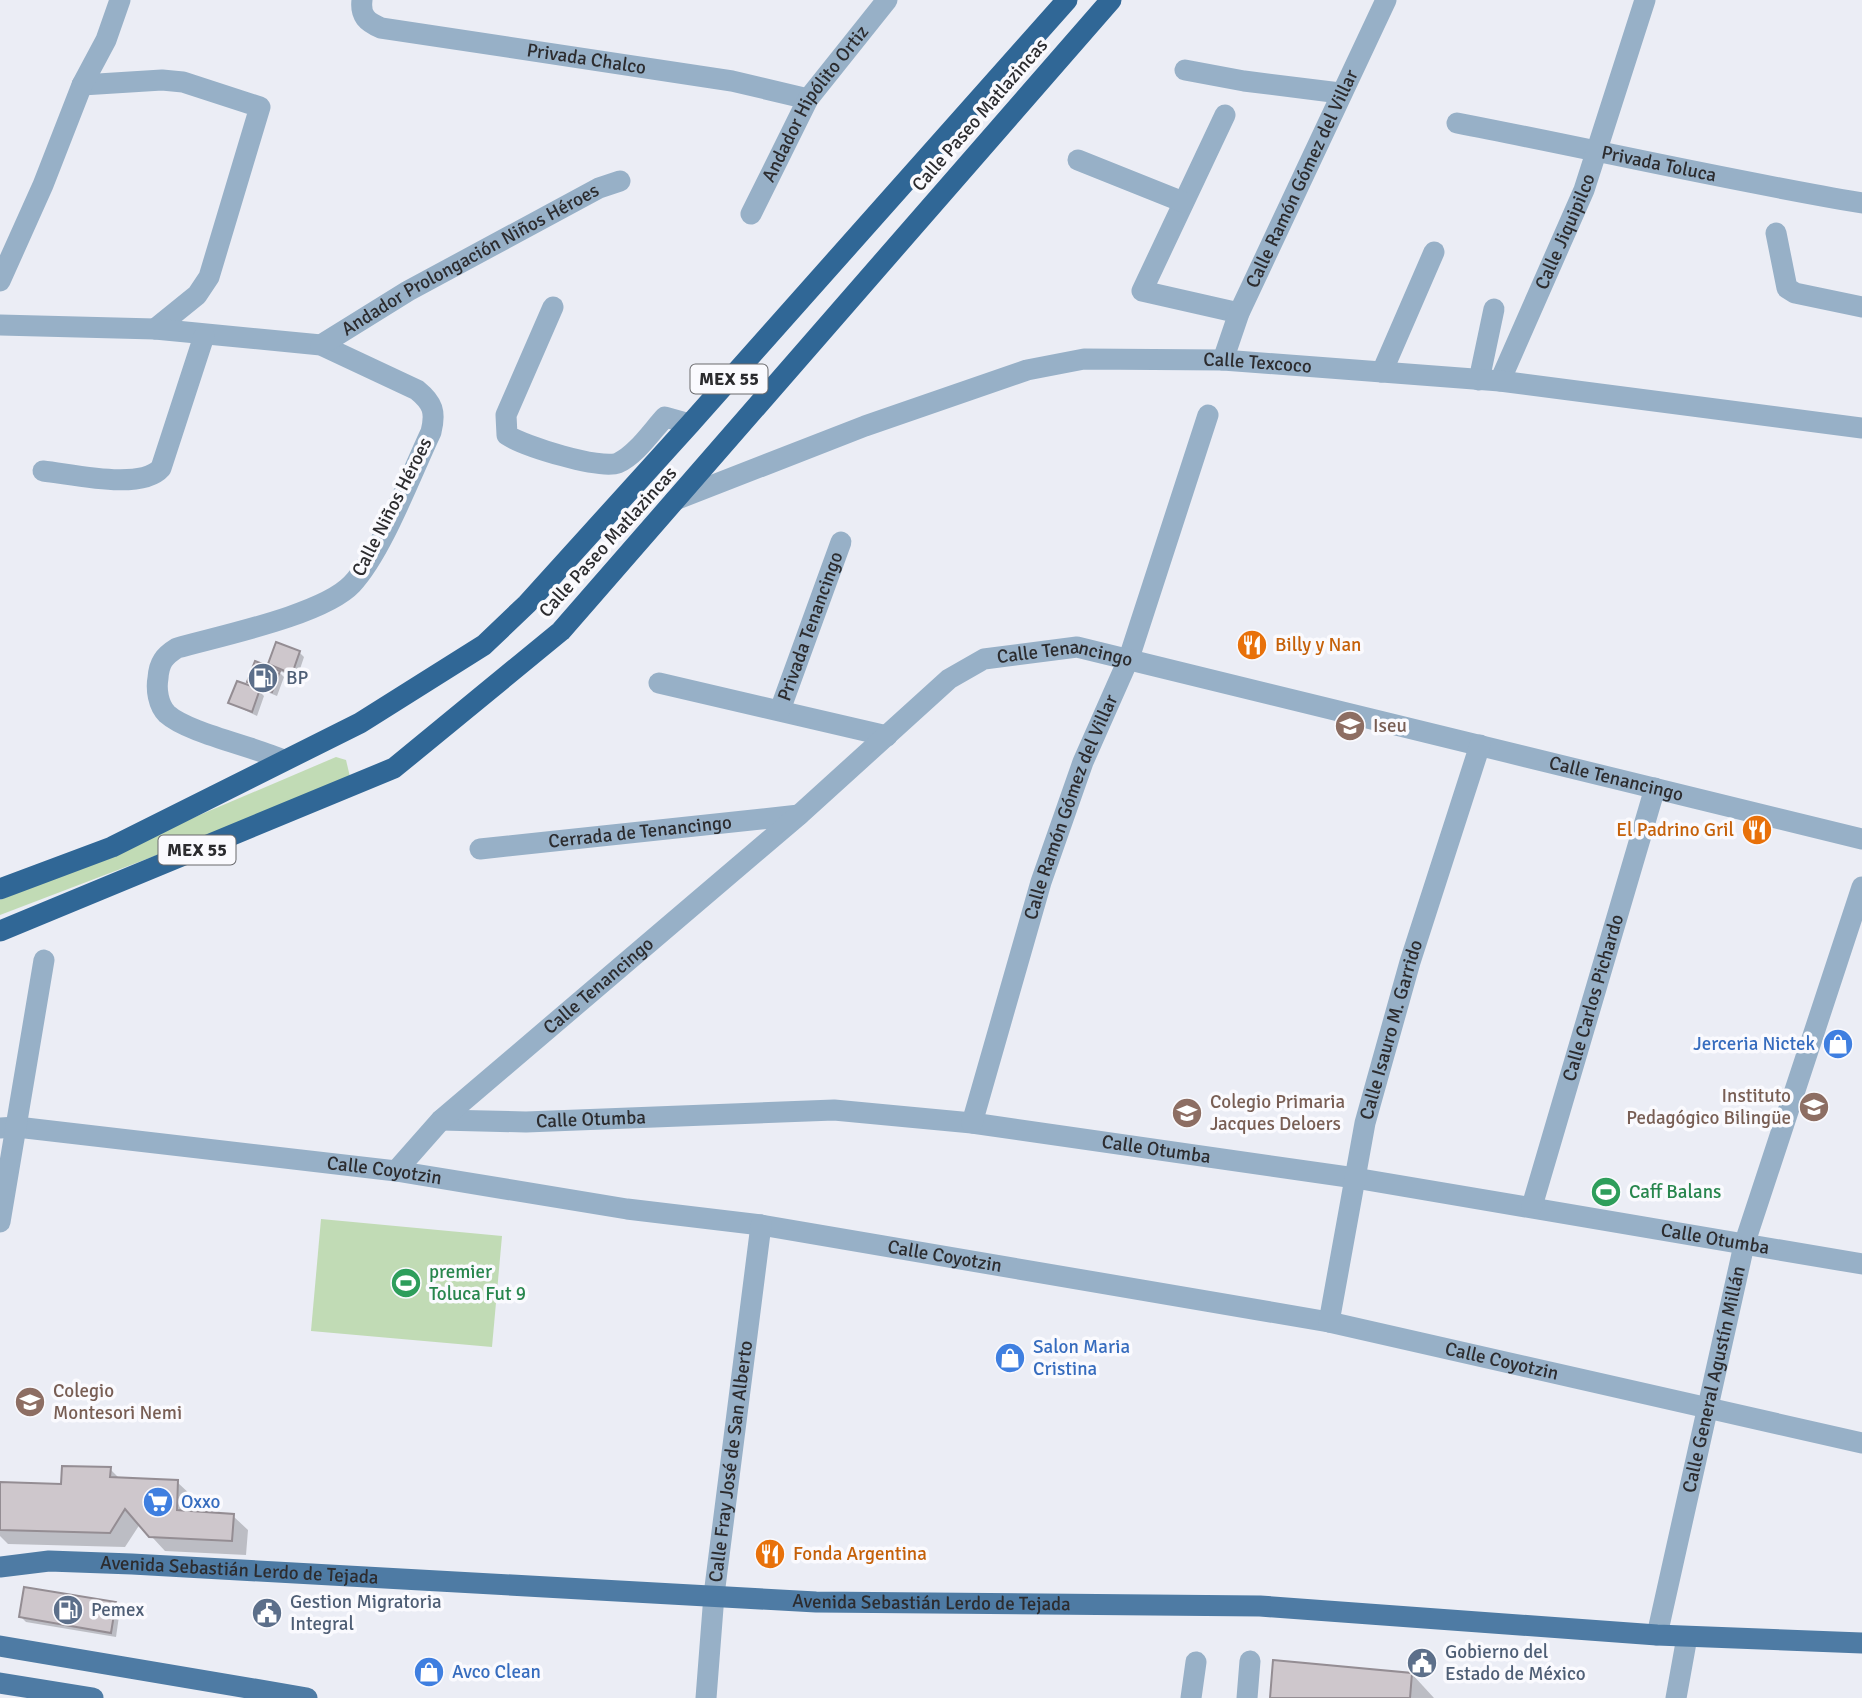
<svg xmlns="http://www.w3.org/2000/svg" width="1862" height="1698" font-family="Signika,sans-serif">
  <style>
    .green { fill: #c1dbb5 }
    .shadow { fill: #0003 }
    .building { fill: #cec7cc; stroke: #948d93; stroke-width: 2 }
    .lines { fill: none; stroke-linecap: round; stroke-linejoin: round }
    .minor { stroke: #97b0c7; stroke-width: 21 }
    .major { stroke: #4e7ba4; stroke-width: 21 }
    .highway { stroke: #306796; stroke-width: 21 }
    .labels { text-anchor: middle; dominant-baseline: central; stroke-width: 7; stroke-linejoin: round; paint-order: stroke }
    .shield { fill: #fafafe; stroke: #6a6a6d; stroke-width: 2 }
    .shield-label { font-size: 18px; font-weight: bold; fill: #2c2c2f }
    .street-label { font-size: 19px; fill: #2c2c2f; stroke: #fafafe }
    .food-label { font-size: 19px; fill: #c56008; stroke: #fafafe; text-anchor: start }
    .service-label { font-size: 19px; fill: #4e5e75; stroke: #fafafe; text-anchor: start }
    .education-label { font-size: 19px; fill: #785e54; stroke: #fafafe; text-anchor: start }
    .shop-label { font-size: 19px; fill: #366cbe; stroke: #fafafe; text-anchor: start }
    .leisure-label { font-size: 19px; fill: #27864d; stroke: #fafafe; text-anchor: start }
  </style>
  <rect width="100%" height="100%" fill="#ebedf5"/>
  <g class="green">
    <polygon points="336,757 346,760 351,781 0,915 0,900"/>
    <polygon points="321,1219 502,1236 492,1347 311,1331"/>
  </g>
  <g class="shadow">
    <polygon points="299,652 304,657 297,678 277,670 284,677 277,696 255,687 264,696 257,716 230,703 258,690 249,681 277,671 270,664"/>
    <polygon points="110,1469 120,1479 177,1482 192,1496 191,1513 233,1516 248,1530 246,1555 165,1551 140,1524 125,1547 8,1544 0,1536 0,1484 63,1485"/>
    <polygon points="115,1604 120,1609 116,1637 26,1622 21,1617"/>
    <polygon points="1412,1674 1434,1698 1272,1698"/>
  </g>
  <g class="building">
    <polygon points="276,642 300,651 292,674 268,664"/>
    <polygon points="255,661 280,671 272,692 247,682"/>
    <polygon points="237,681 260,689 252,712 228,703"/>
    <polygon points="62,1466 111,1467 110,1477 178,1480 177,1510 234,1514 232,1541 149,1537 125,1509 110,1533 0,1530 0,1482 61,1484"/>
    <polygon points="24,1587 116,1602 111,1633 19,1617"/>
    <polygon points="1273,1660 1412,1673 1410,1698 1270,1698"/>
  </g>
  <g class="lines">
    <g class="minor">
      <path id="s1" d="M 362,0 C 360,16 367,22 381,28 L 732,81 L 808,99"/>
      <polyline points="1185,70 1244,81 1340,93"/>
      <polyline points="82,85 162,80 183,82 260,107 209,277 197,295 155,329"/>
      <polyline points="1225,115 1142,291 1239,313"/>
      <path id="s2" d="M 1457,123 C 1592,149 1726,180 1862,203"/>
      <polyline points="1078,160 1183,202"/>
      <path id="s3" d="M 751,214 L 808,99 L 887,0"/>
      <polyline points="1776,233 1787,288 1795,293 1862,307"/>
      <polyline points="0,281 43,185 82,85 106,40 120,0"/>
      <path d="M 553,307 L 506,415 L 507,435 C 524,446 600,470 618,463 C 636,455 652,431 665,417 L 690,424"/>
      <path d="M 0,325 L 155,329 L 321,345 L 417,390 C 433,403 436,412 431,432 C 411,474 382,552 352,584 C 323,615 219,636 177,648 C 164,656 159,663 158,678 C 156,689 158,705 167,714 C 188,733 253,746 283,760"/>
      <path id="s4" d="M 321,345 L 408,291 L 599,188 L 620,181"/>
      <path id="s5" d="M 1223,360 L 1239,313 L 1386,0"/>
      <polyline points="1382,372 1434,252"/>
      <polyline points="1479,380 1494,309"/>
      <path id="s6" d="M 1500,381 L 1584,190 L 1645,0"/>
      <path d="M 43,471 C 72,474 141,491 161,468 L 204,336"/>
      <path id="s7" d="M 675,500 L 865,426 L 1027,370 L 1084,359 L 1223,360 L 1500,381 L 1862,428"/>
      <polyline points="659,683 887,736"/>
      <path id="s8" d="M 780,710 L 841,542"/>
      <path id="s9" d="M 480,849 L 799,815"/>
      <path id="s10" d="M 441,1120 L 526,1122 L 834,1110 L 972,1123 L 1355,1178 L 1862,1264"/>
      <path id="s11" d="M 972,1123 L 1041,882 L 1083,762 L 1129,658 L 1208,415"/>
      <path id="s12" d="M 0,1128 L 17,1127 L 396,1171 L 627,1209 L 761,1225 L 1329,1322 L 1862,1443"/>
      <path id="s13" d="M 396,1171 L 441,1120 L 799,815 L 949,679 L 984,659 L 1077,647 L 1862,839"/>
      <path id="s14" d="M 1532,1206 L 1655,788"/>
      <polyline points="0,1222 44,960"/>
      <path id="s15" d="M 1329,1322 L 1365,1123 L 1410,962 L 1480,745"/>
      <path id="s16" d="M 1657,1635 L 1744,1245 L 1862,887"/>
      <path id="s17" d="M 706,1698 L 714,1595 L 761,1225"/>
      <polyline points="1191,1698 1196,1662"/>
      <polyline points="1247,1698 1250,1661"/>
      <polyline points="1676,1698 1687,1637"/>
    </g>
    <g class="major">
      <path id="s18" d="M 0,1567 L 49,1561 L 132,1564 L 816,1602 L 1260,1606 L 1657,1635 L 1862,1643"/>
      <polyline points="0,1646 307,1698"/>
      <polyline points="0,1683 93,1698"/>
    </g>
    <g class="highway">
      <polyline points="0,889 112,847 360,723 484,645 527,604 690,424 1067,0"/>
      <polyline points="0,931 394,768 561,631 1111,0"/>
    </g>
  </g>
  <defs>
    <g id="restaurant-disc" transform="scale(1.575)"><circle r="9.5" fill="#e8710a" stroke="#fafafe"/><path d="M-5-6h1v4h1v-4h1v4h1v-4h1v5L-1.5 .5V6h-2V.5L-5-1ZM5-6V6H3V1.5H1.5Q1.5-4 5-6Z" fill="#fff"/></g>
    <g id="fuel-disc" transform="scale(1.575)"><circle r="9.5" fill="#5c6f8a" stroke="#fafafe"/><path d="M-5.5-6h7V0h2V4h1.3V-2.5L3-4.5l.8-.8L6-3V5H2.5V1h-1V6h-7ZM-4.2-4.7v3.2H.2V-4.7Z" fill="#fff"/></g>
    <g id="university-disc" transform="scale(1.575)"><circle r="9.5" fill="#8d6e63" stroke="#fafafe"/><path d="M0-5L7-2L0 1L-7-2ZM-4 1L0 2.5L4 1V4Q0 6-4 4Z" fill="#fff"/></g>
    <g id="shop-disc" transform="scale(1.575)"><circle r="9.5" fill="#3f7fe0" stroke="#fafafe"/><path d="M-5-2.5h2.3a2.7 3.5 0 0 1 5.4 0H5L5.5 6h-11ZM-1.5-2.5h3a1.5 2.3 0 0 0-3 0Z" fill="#fff"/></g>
    <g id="school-disc" transform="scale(1.575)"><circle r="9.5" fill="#8d6e63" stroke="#fafafe"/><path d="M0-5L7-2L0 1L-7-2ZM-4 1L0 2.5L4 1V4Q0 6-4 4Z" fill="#fff"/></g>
    <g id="stadium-disc" transform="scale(1.575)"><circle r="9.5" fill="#2e9e5b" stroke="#fafafe"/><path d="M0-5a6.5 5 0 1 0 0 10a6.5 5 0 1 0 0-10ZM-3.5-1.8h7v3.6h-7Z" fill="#fff"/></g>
    <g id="supermarket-disc" transform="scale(1.575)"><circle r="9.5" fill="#3f7fe0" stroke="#fafafe"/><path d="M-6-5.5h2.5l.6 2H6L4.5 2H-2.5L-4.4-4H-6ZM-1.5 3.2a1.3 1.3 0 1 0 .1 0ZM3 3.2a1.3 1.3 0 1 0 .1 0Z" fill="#fff"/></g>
    <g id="civic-disc" transform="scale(1.575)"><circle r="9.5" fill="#5c6f8a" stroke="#fafafe"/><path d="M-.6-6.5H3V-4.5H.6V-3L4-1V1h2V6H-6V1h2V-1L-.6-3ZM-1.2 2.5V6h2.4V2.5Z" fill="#fff"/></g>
  </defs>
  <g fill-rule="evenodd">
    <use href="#restaurant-disc" x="1252" y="645"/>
    <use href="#fuel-disc" x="263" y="678"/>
    <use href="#university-disc" x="1350" y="726"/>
    <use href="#restaurant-disc" x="1757" y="830"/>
    <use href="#shop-disc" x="1838" y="1044"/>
    <use href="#university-disc" x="1814" y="1107"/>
    <use href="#school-disc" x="1187" y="1113"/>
    <use href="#stadium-disc" x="1606" y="1192"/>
    <use href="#stadium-disc" x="406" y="1283"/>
    <use href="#shop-disc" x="1010" y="1358"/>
    <use href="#school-disc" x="30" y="1402"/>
    <use href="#supermarket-disc" x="158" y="1502"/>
    <use href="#restaurant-disc" x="770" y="1554"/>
    <use href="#fuel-disc" x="68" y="1610"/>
    <use href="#civic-disc" x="267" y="1613"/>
    <use href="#civic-disc" x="1422" y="1663"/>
    <use href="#shop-disc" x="429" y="1672"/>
  </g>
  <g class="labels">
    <g class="shield">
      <rect x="690.5" y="364.5" width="77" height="29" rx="5"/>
      <rect x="158.5" y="835.5" width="77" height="29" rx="5"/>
    </g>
    <g class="shield-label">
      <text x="729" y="379">MEX 55</text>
      <text x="197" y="850">MEX 55</text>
    </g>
    <g class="street-label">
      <text stroke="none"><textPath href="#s1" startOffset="245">Privada Chalco</textPath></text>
      <text stroke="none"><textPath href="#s3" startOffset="128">Andador Hipólito Ortiz</textPath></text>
      <text transform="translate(980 115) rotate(-49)">Calle Paseo Matlazincas</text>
      <text stroke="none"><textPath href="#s2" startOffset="206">Privada Toluca</textPath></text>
      <text stroke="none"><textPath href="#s5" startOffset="198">Calle Ramón Gómez del Villar</textPath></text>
      <text stroke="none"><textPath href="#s6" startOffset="163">Calle Jiquipilco</textPath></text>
      <text stroke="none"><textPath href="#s4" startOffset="172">Andador Prolongación Niños Héroes</textPath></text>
      <text stroke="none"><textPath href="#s7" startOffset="607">Calle Texcoco</textPath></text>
      <text transform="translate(392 507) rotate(-63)">Calle Niños Héroes</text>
      <text transform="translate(608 542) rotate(-48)">Calle Paseo Matlazincas</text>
      <text stroke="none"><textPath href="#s8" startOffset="89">Privada Tenancingo</textPath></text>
      <text stroke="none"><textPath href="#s13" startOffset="863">Calle Tenancingo</textPath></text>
      <text stroke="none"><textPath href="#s13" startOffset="1430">Calle Tenancingo</textPath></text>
      <text stroke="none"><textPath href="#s11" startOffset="331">Calle Ramón Gómez del Villar</textPath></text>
      <text stroke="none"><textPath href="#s9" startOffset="161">Cerrada de Tenancingo</textPath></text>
      <text stroke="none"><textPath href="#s13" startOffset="275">Calle Tenancingo</textPath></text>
      <text stroke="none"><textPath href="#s14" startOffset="217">Calle Carlos Pichardo</textPath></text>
      <text stroke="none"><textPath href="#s15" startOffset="299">Calle Isauro M. Garrido</textPath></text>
      <text stroke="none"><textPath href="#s10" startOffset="150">Calle Otumba</textPath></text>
      <text stroke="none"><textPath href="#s10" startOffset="718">Calle Otumba</textPath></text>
      <text stroke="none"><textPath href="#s12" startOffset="387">Calle Coyotzin</textPath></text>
      <text stroke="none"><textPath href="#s10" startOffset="1284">Calle Otumba</textPath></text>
      <text stroke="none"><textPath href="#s12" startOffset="954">Calle Coyotzin</textPath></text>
      <text stroke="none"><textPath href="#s12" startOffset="1521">Calle Coyotzin</textPath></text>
      <text stroke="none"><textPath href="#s16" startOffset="262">Calle General Agustín Millán</textPath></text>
      <text stroke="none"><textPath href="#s17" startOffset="238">Calle Fray José de San Alberto</textPath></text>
      <text stroke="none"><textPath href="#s18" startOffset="240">Avenida Sebastián Lerdo de Tejada</textPath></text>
      <text stroke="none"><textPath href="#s18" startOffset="933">Avenida Sebastián Lerdo de Tejada</textPath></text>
    </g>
    <g class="food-label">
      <text x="1275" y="645">Billy y Nan</text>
      <text x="1734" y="830" text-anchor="end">El Padrino Gril</text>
      <text x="793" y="1554">Fonda Argentina</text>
    </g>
    <g class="service-label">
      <text x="286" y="678">BP</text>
      <text x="290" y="1602">Gestion Migratoria<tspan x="290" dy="22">Integral</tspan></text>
      <text x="91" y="1610">Pemex</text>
      <text x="1445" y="1652">Gobierno del<tspan x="1445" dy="22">Estado de México</tspan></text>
    </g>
    <g class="education-label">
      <text x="1373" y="726">Iseu</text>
      <text x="1791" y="1096" text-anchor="end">Instituto<tspan x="1791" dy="22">Pedagógico Bilingüe</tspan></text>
      <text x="1210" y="1102">Colegio Primaria<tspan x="1210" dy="22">Jacques Deloers</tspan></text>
      <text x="53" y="1391">Colegio<tspan x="53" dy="22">Montesori Nemi</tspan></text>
    </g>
    <g class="shop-label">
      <text x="1815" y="1044" text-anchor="end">Jerceria Nictek</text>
      <text x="1033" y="1347">Salon Maria<tspan x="1033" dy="22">Cristina</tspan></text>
      <text x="181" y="1502">Oxxo</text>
      <text x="452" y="1672">Avco Clean</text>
    </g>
    <g class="leisure-label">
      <text x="1629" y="1192">Caff Balans</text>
      <text x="429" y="1272">premier<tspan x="429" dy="22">Toluca Fut 9</tspan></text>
    </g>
  </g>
</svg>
